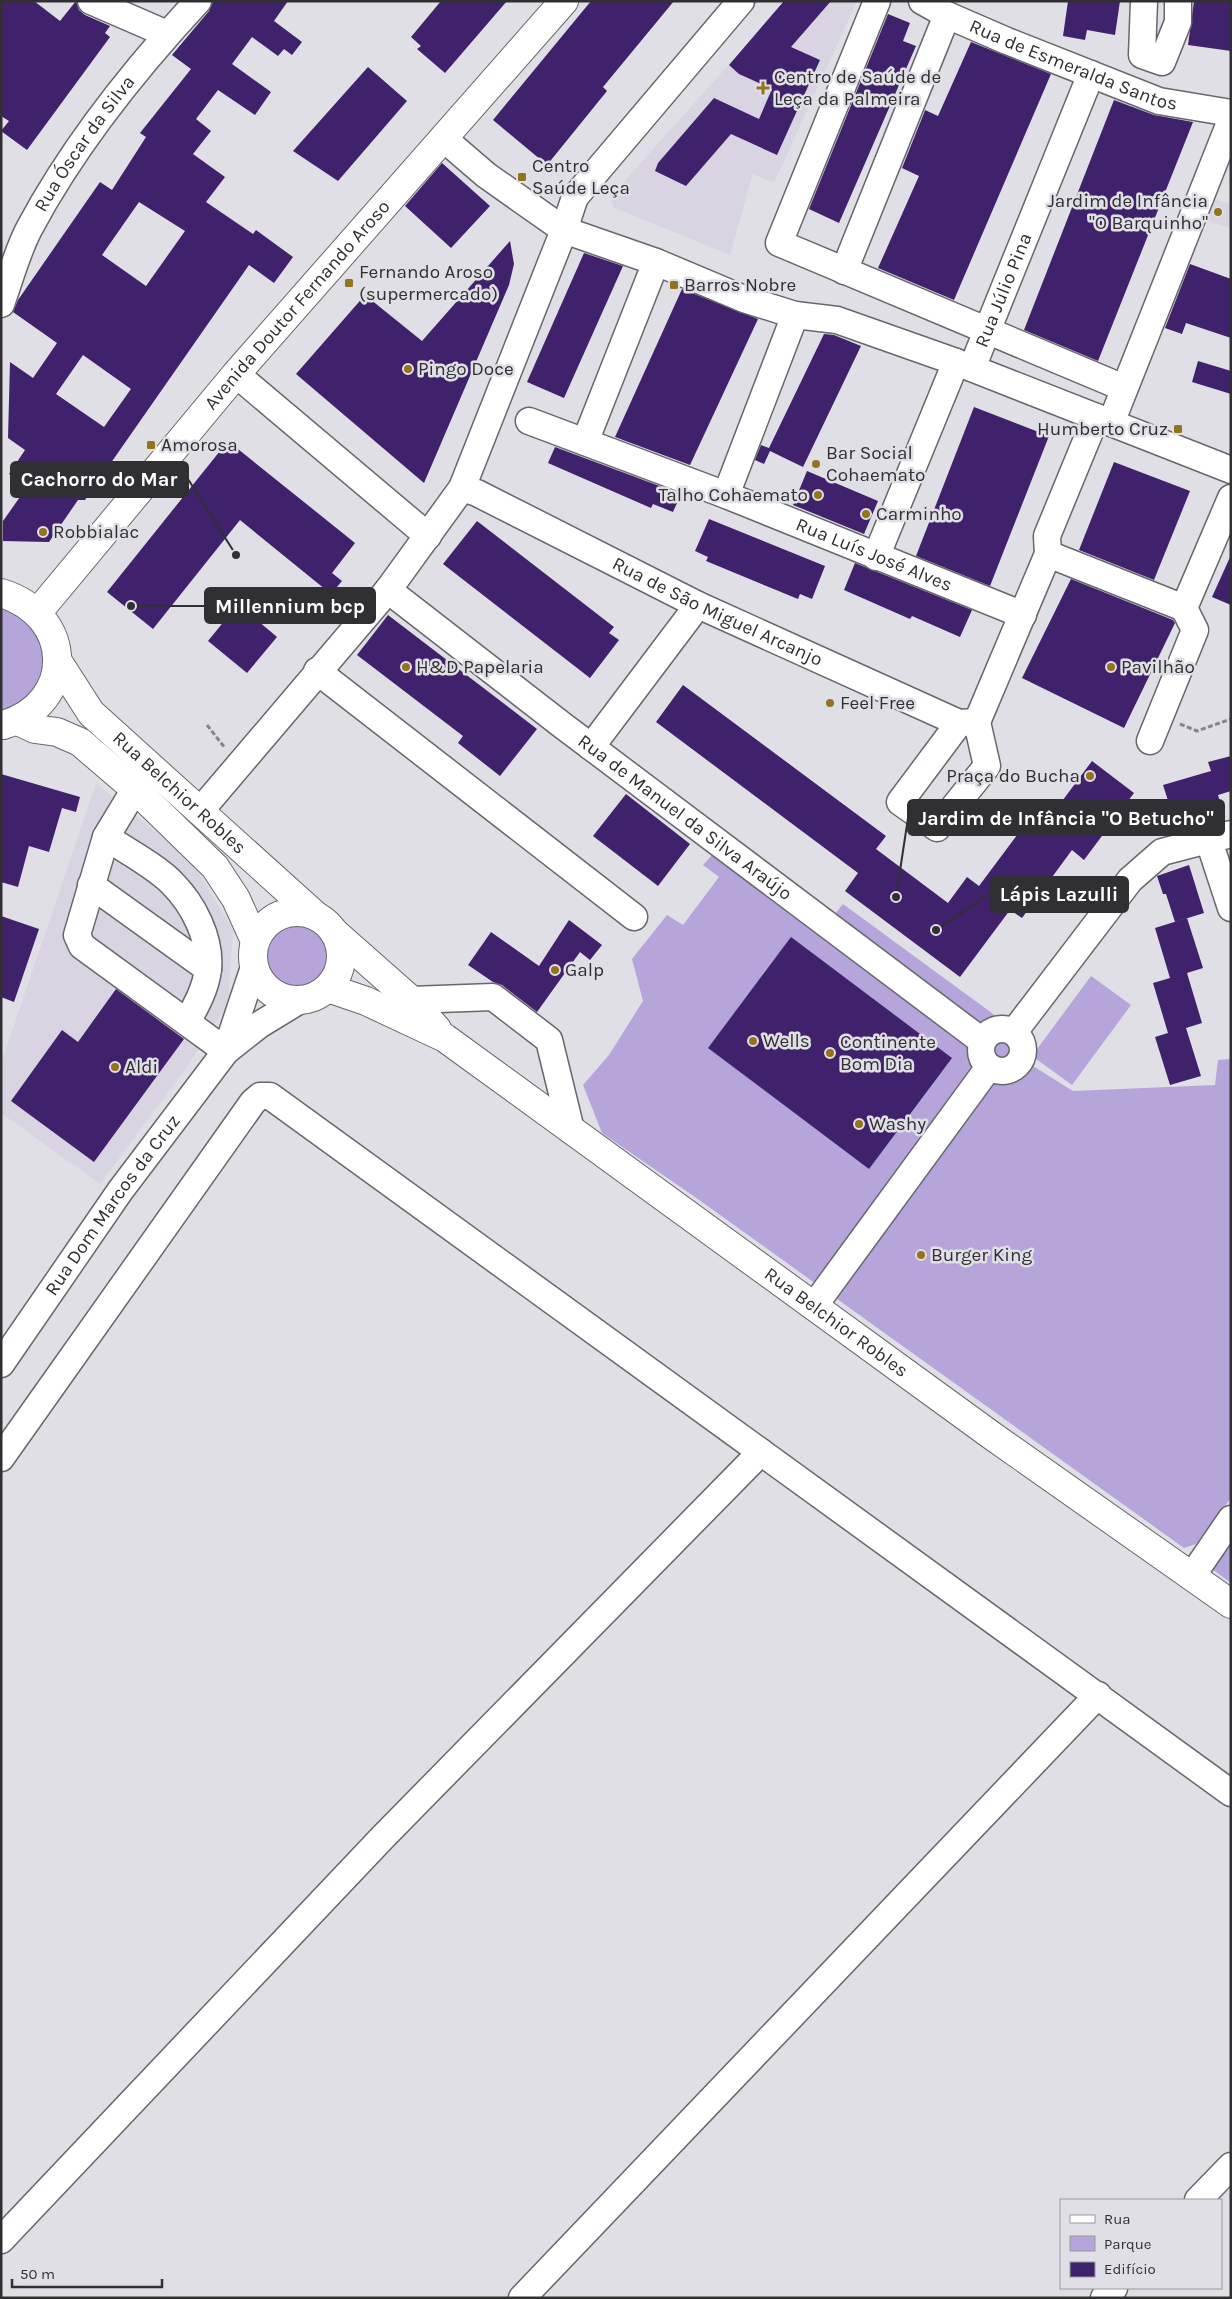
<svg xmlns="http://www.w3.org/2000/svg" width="1232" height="2299" font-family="Karla,sans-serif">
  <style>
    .built { fill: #d8d4e2 }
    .green { fill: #b5a5da }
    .building { fill: #3f226b; fill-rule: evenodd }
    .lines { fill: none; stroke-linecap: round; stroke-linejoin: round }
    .minor-casing { stroke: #68666d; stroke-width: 29 }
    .major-casing { stroke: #68666d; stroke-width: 30 }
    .path { stroke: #86858a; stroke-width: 3; stroke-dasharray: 5 2.5; stroke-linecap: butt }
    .minor { stroke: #fff; stroke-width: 26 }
    .major { stroke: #fff; stroke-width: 28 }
    .poi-dot { fill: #93741c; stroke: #e0dfe6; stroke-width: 2 }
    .labels { text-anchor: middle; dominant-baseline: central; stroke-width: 5; stroke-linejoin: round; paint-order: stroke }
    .street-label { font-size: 19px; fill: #302f32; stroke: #e0dfe6 }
    .poi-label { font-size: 19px; fill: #302f32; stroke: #e0dfe6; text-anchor: start }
    .leader { fill: none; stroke: #302f32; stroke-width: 2 }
    .callout-dot { fill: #302f32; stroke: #e0dfe6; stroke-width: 2 }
    .callout { fill: #302f32; stroke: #302f32; stroke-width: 2 }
    .callout-label { font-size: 20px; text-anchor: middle; font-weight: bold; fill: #fff }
  </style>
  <rect width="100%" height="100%" fill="#e0dfe6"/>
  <g class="built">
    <polygon points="786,1 857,1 774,183 753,174 730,255 615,208 611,202 614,196 628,177"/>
    <polygon points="1211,199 1231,204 1231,228 1203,220"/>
    <polygon points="96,783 192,862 233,930 228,1004 184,1071 100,1184 1,1113 1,1064"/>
  </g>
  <g class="green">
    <path d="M 1,606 C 8,609 17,612 22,616 C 46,633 52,679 28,698 C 21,704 10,709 1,713 Z"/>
    <polygon points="714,853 819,934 843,904 1000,1019 1025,1061 1073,1091 1215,1085 1218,1060 1231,1059 1231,1498 1196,1544 1184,1548 695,1197 602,1133 583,1085 609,1055 643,1001 632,959 667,915 683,925 719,877 703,865"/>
    <circle cx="296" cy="957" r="34"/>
    <polygon points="1091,976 1131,1005 1072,1085 1032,1056"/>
    <polygon points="1231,1540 1231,1583 1212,1569"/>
  </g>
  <g class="building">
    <polygon points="1,1 34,1 60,21 76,1 79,10 85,15 110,26 105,33 110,37 27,150 1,131 9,121 1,116"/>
    <path d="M 213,1 L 288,1 L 274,21 L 302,42 L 292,55 L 284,49 L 278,56 L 252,37 L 232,64 L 271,92 L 255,115 L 218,90 L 196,119 L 211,131 L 193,154 L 225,177 L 206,202 L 253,234 L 256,230 L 293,257 L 274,283 L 249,265 L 85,500 L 78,500 L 49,542 L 3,541 L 3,521 L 27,487 L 9,474 L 25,450 L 8,438 L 10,362 L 33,378 L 57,343 L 13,312 L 18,300 L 100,182 L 112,190 L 146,137 L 140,133 L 191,69 L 172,55 L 209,11 ZM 139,202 L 185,231 L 146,286 L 102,255 ZM 83,355 L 131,389 L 104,427 L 56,394 Z"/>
    <polygon points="441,1 507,1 445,73 417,49 421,46 411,37"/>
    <polygon points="591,1 674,1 603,87 607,91 547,165 493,120"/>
    <polygon points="784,1 831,1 791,47 820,60 777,155 731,134 686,186 655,171 658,163 714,98 759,119 772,89 739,74 729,65"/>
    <polygon points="1068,1 1120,1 1115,35 1087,30 1085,40 1063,36"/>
    <polygon points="1194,1 1231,1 1231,51 1188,45"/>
    <polygon points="888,14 910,23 903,41 916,46 839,223 809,209"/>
    <polygon points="971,42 1051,74 954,300 878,268 919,176 902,168 924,113 925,110 938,116"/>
    <polygon points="368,67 407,101 338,181 293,151"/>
    <polygon points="1114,100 1154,115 1193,122 1098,361 1024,330"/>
    <polygon points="442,163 490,206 451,248 405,206"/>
    <polygon points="510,241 514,264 509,285 424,483 296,374 365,295 422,341"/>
    <polygon points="584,253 623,266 564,398 527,382"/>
    <polygon points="1190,264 1231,279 1231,338 1186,323 1182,334 1165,328"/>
    <polygon points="682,289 758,319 690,465 615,437"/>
    <polygon points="824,334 834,335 861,346 803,467 770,451 764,464 755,460 761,445 769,448"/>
    <polygon points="1198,361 1231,371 1231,394 1192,382"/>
    <polygon points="974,407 1049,436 990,586 916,556"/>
    <polygon points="228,441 355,543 332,573 342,581 331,594 240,520 153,629 107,592"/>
    <polygon points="555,447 681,494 673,512 653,504 651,508 548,463"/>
    <polygon points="1114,462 1190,491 1154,580 1079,550"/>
    <polygon points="807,471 878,501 864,534 793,505"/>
    <polygon points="709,519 825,566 812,599 800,594 798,599 706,561 708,557 695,551"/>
    <polygon points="477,521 614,627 609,633 619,640 590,678 443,564"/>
    <polygon points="1231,555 1231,605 1212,597"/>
    <polygon points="855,563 972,610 960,637 912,616 910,619 844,590"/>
    <polygon points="1071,579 1173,620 1175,623 1124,728 1022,678"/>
    <polygon points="238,604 277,637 247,673 208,641"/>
    <polygon points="388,615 537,729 500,776 458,743 463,736 357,655"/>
    <polygon points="683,685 886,836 876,849 948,903 967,877 979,886 1029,819 1042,828 1092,761 1134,793 1084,860 1072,850 1022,918 1010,910 960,977 845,891 858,873 656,722"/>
    <polygon points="1231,756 1231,791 1218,795 1220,802 1173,816 1163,785 1211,771 1208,762"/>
    <polygon points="1,774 80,797 76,812 62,808 49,852 29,846 18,887 1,882"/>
    <polygon points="626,794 690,844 658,886 593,836"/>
    <polygon points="1189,865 1204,913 1175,922 1166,894 1163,894 1157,876"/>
    <polygon points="1,916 39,929 14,1002 1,997"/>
    <polygon points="1187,918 1203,968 1187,973 1202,1023 1186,1028 1201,1076 1170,1085 1155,1037 1168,1033 1153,983 1170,978 1155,928"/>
    <polygon points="569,920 602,945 590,960 580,952 537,1012 502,985 493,982 468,965 491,932 539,966"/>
    <polygon points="791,937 952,1058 869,1169 708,1048"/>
    <polygon points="116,989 184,1039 94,1162 11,1101 62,1030 78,1042"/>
  </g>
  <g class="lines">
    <g class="minor-casing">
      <g id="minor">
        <polyline points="91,1 167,34"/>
        <polyline points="877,1 779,243 1124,388"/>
        <path id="s1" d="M 922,1 L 947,15 L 1007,41 L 1159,101 L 1231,113"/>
        <polyline points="1144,1 1142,55 1162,62 1178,22 1178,1"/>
        <polyline points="443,138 486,175 564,230 656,262 744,299 795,315 837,320 956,362 1231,470"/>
        <polyline points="844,271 947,15"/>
        <path id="s2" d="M 1,304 C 10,279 17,252 29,229 C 73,146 134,70 198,1"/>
        <path id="s3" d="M 972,368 L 1091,74"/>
        <polyline points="236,374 428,536"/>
        <path id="s4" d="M 529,421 L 726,495 L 1023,615"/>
        <polyline points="1111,423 1231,120"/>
        <polyline points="585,442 656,262"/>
        <path id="s5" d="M 462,488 L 477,493 L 698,605 L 959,723 L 977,722"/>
        <polyline points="726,495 795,315"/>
        <polyline points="1048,554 1184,608"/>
        <polyline points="876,557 956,362"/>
        <path id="s6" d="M 388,590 L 562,725 L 982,1041"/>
        <polyline points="1184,608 1231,498"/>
        <polyline points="317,671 634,917"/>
        <polyline points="977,722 1048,554 1047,536 1096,417"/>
        <polyline points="959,723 900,802 937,828 987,766 977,722"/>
        <polyline points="1150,741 1195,630 1184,608"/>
        <polyline points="591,747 698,605"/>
        <polyline points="135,789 106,837 77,935 82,946 226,1051"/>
        <polyline points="200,811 388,590 462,488 564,230 575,197 741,1"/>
        <path d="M 106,837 C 125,850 157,867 172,883 C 193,904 211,938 208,969 C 206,988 196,1006 187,1022"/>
        <polyline points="1209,841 1231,908"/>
        <polyline points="91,885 208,969"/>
        <polyline points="411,1000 493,997 549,1040 571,1130"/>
        <circle cx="1002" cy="1050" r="21"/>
        <polyline points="1014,1032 1130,880 1162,852 1231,834"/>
        <polyline points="226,1051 254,967"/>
        <polyline points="814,1306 989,1067"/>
        <path id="s7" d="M 1,1364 L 120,1191 L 226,1051 L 259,1025 L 300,1000"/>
        <polyline points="1,1458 253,1102 260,1096 270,1096 1231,1793"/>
        <polyline points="1192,1576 1231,1519"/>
        <polyline points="1198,2200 1231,2166"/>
        <polyline points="1,2240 383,1837 761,1452"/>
        <polyline points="522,2298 1098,1695"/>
        <polyline points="1104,2298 1114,2288"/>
      </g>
    </g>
    <g class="major-casing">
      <g id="major">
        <path d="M 1,593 C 74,615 77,703 3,725"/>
        <path id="s8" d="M 38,612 L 236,374 L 564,1"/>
        <path id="s9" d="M 57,660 L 91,713 L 316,916"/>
        <polyline points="18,721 35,729 57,732 80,742 135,789 215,867 236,899 255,941"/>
        <circle cx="297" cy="956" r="44"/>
        <polyline points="334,932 411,1000 437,1029"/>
        <path id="s10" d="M 328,988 L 366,1001 L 445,1038 L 991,1435 L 1231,1604"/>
      </g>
    </g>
    <g class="path">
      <polyline points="1180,724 1197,731 1231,719"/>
      <polyline points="207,725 225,748"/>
    </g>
    <use href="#minor" class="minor"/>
    <use href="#major" class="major"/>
  </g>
  <g class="poi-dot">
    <path d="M760.5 80.5h5v5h5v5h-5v5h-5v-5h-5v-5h5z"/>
    <rect x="517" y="172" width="10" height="10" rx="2.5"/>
    <circle cx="1218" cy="212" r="5"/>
    <rect x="344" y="278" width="10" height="10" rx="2.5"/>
    <rect x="669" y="280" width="10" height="10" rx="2.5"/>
    <circle cx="408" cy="369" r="5"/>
    <rect x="1173" y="424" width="10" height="10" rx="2.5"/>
    <rect x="146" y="440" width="10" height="10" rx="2.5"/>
    <circle cx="816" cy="464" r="5"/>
    <circle cx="818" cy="495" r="5"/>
    <circle cx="866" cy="514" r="5"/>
    <circle cx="43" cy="532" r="5"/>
    <circle cx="406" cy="667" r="5"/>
    <circle cx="1111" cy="667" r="5"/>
    <circle cx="830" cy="703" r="5"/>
    <circle cx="1090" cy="776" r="5"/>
    <circle cx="555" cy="970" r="5"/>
    <circle cx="753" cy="1041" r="5"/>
    <circle cx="830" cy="1053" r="5"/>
    <circle cx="115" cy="1067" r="5"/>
    <circle cx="859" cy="1124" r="5"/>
    <circle cx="921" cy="1255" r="5"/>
  </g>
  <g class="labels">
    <g class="street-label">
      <text stroke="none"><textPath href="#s1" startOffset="165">Rua de Esmeralda Santos</textPath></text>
      <text stroke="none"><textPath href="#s2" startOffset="182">Rua Óscar da Silva</textPath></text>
      <text stroke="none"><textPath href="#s3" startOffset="84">Rua Júlio Pina</textPath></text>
      <text stroke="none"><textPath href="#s8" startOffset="402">Avenida Doutor Fernando Aroso</textPath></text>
      <text stroke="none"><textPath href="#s4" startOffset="370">Rua Luís José Alves</textPath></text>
      <text stroke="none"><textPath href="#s5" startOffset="284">Rua de São Miguel Arcanjo</textPath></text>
      <text stroke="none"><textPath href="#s9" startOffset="182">Rua Belchior Robles</textPath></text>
      <text stroke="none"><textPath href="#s6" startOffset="374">Rua de Manuel da Silva Araújo</textPath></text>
      <text stroke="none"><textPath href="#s7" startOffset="194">Rua Dom Marcos da Cruz</textPath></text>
      <text stroke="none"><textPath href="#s10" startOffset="611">Rua Belchior Robles</textPath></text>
    </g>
    <g class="poi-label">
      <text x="774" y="77">Centro de Saúde de<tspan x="774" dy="22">Leça da Palmeira</tspan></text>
      <text x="532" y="166">Centro<tspan x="532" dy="22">Saúde Leça</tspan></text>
      <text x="1208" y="201" text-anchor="end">Jardim de Infância<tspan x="1208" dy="22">"O Barquinho"</tspan></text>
      <text x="359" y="272">Fernando Aroso<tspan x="359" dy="22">(supermercado)</tspan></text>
      <text x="684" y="285">Barros Nobre</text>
      <text x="418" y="369">Pingo Doce</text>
      <text x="1168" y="429" text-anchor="end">Humberto Cruz</text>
      <text x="161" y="445">Amorosa</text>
      <text x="826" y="453">Bar Social<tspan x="826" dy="22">Cohaemato</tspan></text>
      <text x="808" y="495" text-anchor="end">Talho Cohaemato</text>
      <text x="876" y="514">Carminho</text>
      <text x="53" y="532">Robbialac</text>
      <text x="416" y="667">H&amp;D Papelaria</text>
      <text x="1121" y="667">Pavilhão</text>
      <text x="840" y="703">Feel Free</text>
      <text x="1080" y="776" text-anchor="end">Praça do Bucha</text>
      <text x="565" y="970">Galp</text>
      <text x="763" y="1041">Wells</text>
      <text x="840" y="1042">Continente<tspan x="840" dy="22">Bom Dia</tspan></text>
      <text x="125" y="1067">Aldi</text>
      <text x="869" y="1124">Washy</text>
      <text x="931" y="1255">Burger King</text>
    </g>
  </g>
  <path class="leader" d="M236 555L188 479M131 606L205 606M896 897L908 818M936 930L990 894"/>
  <g class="callout-dot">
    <circle cx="236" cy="555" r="5"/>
    <circle cx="131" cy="606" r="5"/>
    <circle cx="896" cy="897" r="5"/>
    <circle cx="936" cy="930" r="5"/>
  </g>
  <g class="callout">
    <rect x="11" y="462" width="177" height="35" rx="5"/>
    <rect x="205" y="588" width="170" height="35" rx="5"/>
    <rect x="908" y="800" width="316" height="35" rx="5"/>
    <rect x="990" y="877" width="138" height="35" rx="5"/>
  </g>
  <g class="callout-label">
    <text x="99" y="486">Cachorro do Mar</text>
    <text x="290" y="613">Millennium bcp</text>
    <text x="1066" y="825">Jardim de Infância "O Betucho"</text>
    <text x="1059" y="901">Lápis Lazulli</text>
  </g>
  <rect width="1232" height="2299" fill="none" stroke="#302f32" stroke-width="5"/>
  <rect x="1060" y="2199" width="162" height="90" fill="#e0dfe6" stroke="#9a999e"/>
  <rect x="1070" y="2215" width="25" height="8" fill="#ffffff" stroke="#9a999e"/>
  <text x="1104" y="2224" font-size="15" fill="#302f32">Rua</text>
  <rect x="1070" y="2236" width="25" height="15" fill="#b5a5da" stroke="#9a999e"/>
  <text x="1104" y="2249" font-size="15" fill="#302f32">Parque</text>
  <rect x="1070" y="2262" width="25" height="15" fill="#3f226b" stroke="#9a999e"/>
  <text x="1104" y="2274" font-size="15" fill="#302f32">Edifício</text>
  <path d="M12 2279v8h150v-8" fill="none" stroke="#302f32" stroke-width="2.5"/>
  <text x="20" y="2279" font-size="15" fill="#302f32" stroke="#e0dfe6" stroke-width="4" paint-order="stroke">50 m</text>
</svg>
